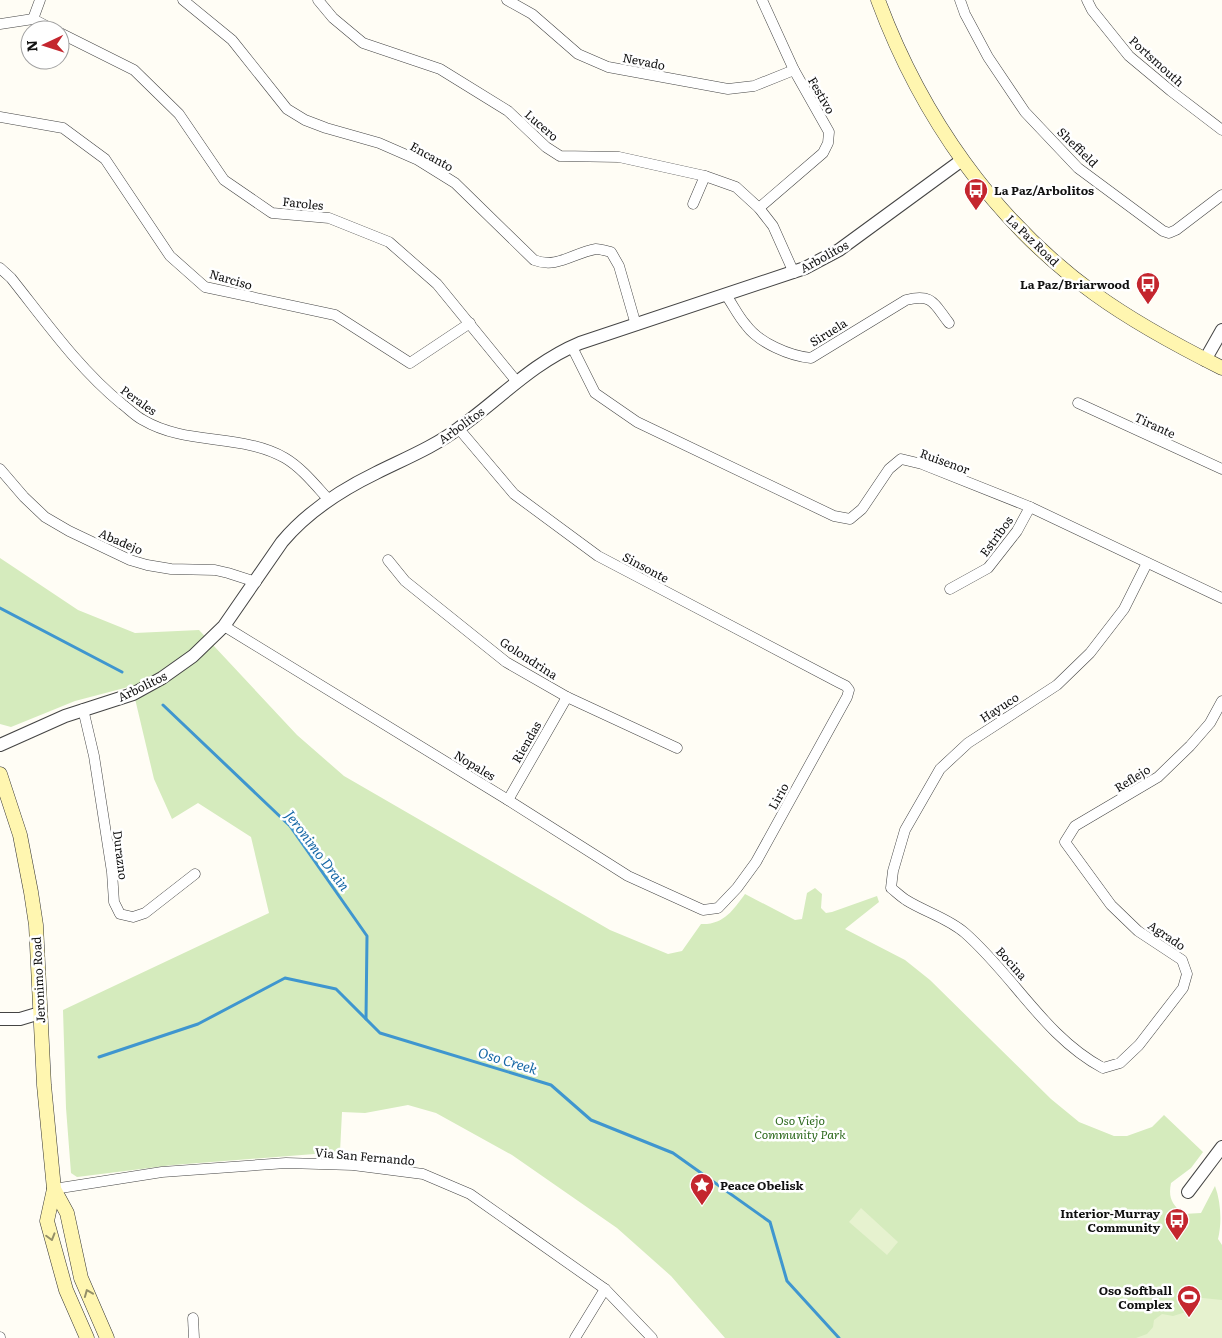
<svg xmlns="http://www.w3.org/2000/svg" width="1222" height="1338" font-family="Literata,serif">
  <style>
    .green { fill: #d5ebbd }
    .pitch { fill: #e6f2cf }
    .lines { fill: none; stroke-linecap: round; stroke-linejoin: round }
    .stream { stroke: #3f96cf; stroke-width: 3 }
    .minor-casing { stroke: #444; stroke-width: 11 }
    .tertiary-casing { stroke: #444; stroke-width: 14 }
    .secondary-casing { stroke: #333; stroke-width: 15 }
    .minor { stroke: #fff; stroke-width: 10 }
    .tertiary { stroke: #fff; stroke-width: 12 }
    .secondary { stroke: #fff6b0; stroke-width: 14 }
    .oneway { stroke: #948f68 }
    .labels { text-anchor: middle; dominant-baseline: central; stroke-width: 5; stroke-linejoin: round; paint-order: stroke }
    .street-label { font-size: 12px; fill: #111; stroke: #fff }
    .poi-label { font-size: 12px; font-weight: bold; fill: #111; stroke: #fff; text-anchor: end }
    .park-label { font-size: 12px; font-style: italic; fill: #2f6b1f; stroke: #fff }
    .water-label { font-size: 14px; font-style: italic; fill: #1768a6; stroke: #fff }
  </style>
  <rect width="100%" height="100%" fill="#fffdf5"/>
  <path class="green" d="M 0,558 L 78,610 L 135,633 L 199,630 L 297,735 L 344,776 L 610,930 L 668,954 L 682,951 L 701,924 C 724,925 733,910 745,894 L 795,920 L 802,919 L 807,893 L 815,888 L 822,894 L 821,908 L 826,913 L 832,912 L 877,896 L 879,902 L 845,929 L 905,960 L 930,980 L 1051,1099 L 1079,1122 L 1114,1136 L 1127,1136 L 1152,1127 L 1164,1115 L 1203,1152 L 1191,1168 L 1171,1183 C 1168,1198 1172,1204 1183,1214 L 1201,1213 L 1215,1186 C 1221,1202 1222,1223 1218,1239 L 1222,1245 L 1222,1338 L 725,1338 L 671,1276 L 617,1228 L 512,1155 L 436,1113 L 408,1105 L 365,1113 L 342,1112 L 340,1152 L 173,1165 L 77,1177 L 71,1173 L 66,1108 L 63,1010 L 269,913 L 251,837 L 198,803 L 172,819 L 154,779 L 132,686 L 75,701 L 11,727 L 0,724 Z"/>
  <g class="pitch">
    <polygon points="861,1208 898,1242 887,1255 849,1222"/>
    <polygon points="1193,1297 1222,1300 1222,1338 1136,1338 1147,1334 1153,1327 1154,1320 1162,1314 1173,1316 1186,1312"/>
  </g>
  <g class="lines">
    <g class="stream">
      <polyline points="0,608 122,672"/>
      <polyline points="163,705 290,826 367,936 366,1019"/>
      <polyline points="99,1057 198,1024 285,978 336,989 380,1033 551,1085 591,1120 673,1153 770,1222 787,1281 839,1338"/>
    </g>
    <g class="minor-casing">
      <g id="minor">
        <path d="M 183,0 L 232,40 L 287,109 L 305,120 L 326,128 L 379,143 L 418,160 L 455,183 L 534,260 C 557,269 573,253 596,249 C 600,249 607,251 611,252 L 619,266 L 636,325"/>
        <polyline points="318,0 333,18 363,43 440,69 508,111 546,147 560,156 619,157 705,176 736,187 759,208 773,226 794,273"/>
        <polyline points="507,0 532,14 578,54 608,67 728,89 754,86 794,70"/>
        <polyline points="960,0 965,14 988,57 1025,112 1078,168 1163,231 1169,233 1176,230 1222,195"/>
        <polyline points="1087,0 1092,10 1129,56 1171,91 1222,130"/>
        <polyline points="33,19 40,0"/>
        <polyline points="0,24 33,19 54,30"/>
        <polyline points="60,33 134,70 179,114 224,180 272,213 329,218 389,242 437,284 517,382"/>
        <polyline points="0,117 63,128 105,159 170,256 205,287 335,315 410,363 470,323"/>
        <polyline points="693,204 705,176"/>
        <polyline points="759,208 823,153 828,143 829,132 794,70 762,0"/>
        <path d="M 0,268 L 11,278 C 46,322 79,369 122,404 C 129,409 135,416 143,420 C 187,446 241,433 285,458 C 302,468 316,486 329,500"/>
        <path d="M 726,295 C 733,305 738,316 746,325 C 759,343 790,356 811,358 L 906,300 C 933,293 934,304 949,323"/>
        <polyline points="572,347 595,393 637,422 834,516 850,519 862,509 889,469 901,459 922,464 1030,507 1222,598"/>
        <polyline points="1078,403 1222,469"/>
        <polyline points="0,469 24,497 45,517 69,531 130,560 147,565 171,569 215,570 228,573 256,582"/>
        <polyline points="388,560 405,581 506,662 567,697 677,748"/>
        <path d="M 1147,563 L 1124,609 L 1090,653 L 1057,685 L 968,743 L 940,769 L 905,830 L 893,871 L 891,888 C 896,892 900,896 906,900 C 925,912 948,918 965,933 C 1014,976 1045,1037 1103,1068 L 1120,1063 L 1139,1045 L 1183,988 L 1187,974 L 1182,960 L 1138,931 L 1111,905 L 1065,842 L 1075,826 L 1158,777 L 1190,746 L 1210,723 L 1222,701"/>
        <polyline points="950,589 988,568 1017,531 1030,507"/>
        <polyline points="224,626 508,800 628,876 703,910 718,908 737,888 756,862 847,697 849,690 846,686 838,682 598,556 514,494 459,429"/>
        <polyline points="83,709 94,756 112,872 114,902 120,914 133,917 145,913 195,874"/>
        <polyline points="508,800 567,697"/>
        <polyline points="54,1189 162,1172 286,1163 353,1165 423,1174 470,1194 605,1289 652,1338"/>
        <polyline points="193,1318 194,1338"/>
        <polyline points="0,1337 0,1338"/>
        <polyline points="575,1338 605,1289"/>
      </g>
    </g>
    <g class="tertiary-casing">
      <g id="tertiary">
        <polyline points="1205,360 1222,330"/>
        <path d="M 0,745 L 65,716 L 133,694 L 162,678 L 193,656 L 224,626 L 282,542 C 307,512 341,490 376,473 C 404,459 434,447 459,428 C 500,399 532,363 580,343 L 805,268 L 839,250 L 962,160"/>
        <polyline points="0,1019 20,1019 40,1013"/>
        <polyline points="1188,1192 1222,1147"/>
      </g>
    </g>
    <g class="secondary-casing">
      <g id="secondary">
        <path d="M 878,0 C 921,116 994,221 1095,294 C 1135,323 1178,346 1222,368"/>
        <polyline points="0,774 20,835 31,892 36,925 44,1085 54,1189 47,1221 66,1290 87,1338"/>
        <polyline points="54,1189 67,1213 81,1278 107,1338"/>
      </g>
    </g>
    <use href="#minor" class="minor"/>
    <use href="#tertiary" class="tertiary"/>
    <use href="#secondary" class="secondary"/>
  </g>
  <defs><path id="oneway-chevron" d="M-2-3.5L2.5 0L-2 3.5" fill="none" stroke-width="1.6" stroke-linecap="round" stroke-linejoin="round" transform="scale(1.25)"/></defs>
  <g class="oneway">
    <use href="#oneway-chevron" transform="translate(51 1237) rotate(74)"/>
    <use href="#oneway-chevron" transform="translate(88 1293) rotate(-112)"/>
  </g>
  <defs>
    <g id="bus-pin" transform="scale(1.25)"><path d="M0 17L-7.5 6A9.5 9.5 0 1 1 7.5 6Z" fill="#c4262e" stroke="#fff"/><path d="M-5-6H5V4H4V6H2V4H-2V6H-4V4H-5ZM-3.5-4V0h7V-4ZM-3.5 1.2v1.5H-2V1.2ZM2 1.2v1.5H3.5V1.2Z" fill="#fff"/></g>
    <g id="sight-pin" transform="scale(1.25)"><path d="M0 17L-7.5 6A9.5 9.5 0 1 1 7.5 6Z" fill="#c4262e" stroke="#fff"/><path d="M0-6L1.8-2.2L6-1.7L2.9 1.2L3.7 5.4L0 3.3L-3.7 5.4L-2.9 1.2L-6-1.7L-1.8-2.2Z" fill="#fff"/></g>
    <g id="stadium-pin" transform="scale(1.25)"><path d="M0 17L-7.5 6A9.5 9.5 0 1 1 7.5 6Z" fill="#c4262e" stroke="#fff"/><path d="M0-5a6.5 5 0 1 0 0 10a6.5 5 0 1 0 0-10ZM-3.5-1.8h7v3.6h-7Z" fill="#fff"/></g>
  </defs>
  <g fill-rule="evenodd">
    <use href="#bus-pin" x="976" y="190"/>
    <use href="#bus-pin" x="1148" y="284"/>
    <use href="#sight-pin" x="702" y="1185"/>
    <use href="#bus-pin" x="1177" y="1220"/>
    <use href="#stadium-pin" x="1189" y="1297"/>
  </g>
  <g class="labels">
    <g class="street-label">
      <text transform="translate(644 61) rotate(11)">Nevado</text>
      <text transform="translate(1157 61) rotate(42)">Portsmouth</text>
      <text transform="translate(822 95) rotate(60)">Festivo</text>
      <text transform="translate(542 125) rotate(41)">Lucero</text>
      <text transform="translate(1078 147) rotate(44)">Sheffield</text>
      <text transform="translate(432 156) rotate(29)">Encanto</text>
      <text transform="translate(303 203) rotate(6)">Faroles</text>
      <text transform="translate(1033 240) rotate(44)">La Paz Road</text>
      <text transform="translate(824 256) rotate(-29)">Arbolitos</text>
      <text transform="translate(231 279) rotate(16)">Narciso</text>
      <text transform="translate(828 332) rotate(-32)">Siruela</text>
      <text transform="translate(139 400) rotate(36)">Perales</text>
      <text transform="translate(461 425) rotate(-36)">Arbolitos</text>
      <text transform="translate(1155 425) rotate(25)">Tirante</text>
      <text transform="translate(945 461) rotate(20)">Ruisenor</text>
      <text transform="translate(996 536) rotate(-54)">Estribos</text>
      <text transform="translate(121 541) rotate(23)">Abadejo</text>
      <text transform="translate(646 567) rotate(28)">Sinsonte</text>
      <text transform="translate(529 658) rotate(33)">Golondrina</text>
      <text transform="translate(142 686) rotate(-26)">Arbolitos</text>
      <text transform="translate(999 707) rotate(-33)">Hayuco</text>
      <text transform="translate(526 742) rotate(-60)">Riendas</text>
      <text transform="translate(475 765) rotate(31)">Nopales</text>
      <text transform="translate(1132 778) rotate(-32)">Reflejo</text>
      <text transform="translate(778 796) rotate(-61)">Lirio</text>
      <text transform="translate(121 855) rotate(83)">Durazno</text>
      <text transform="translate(1167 935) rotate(34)">Agrado</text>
      <text transform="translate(1012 963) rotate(48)">Bocina</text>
      <text transform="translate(38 980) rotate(-93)">Jeronimo Road</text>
      <text transform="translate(365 1156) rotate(5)">Via San Fernando</text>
    </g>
    <g class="poi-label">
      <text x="994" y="190" text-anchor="start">La Paz/Arbolitos</text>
      <text x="1130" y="284">La Paz/Briarwood</text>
      <text x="720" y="1185" text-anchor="start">Peace Obelisk</text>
      <text x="1160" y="1213">Interior-Murray<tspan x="1160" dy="14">Community</tspan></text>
      <text x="1172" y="1290">Oso Softball<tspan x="1172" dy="14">Complex</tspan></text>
    </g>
    <g class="park-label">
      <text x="800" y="1120">Oso Viejo<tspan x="800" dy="14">Community Park</tspan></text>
    </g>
    <g class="water-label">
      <text transform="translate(318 850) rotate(53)">Jeronimo Drain</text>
      <text transform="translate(508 1060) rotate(17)">Oso Creek</text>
    </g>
  </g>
  <g transform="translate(45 45) rotate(266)"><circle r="24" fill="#ffffff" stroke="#a0a0a0"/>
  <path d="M0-4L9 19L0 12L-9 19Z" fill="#c4262e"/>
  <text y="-8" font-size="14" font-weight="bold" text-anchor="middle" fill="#111111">N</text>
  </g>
</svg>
